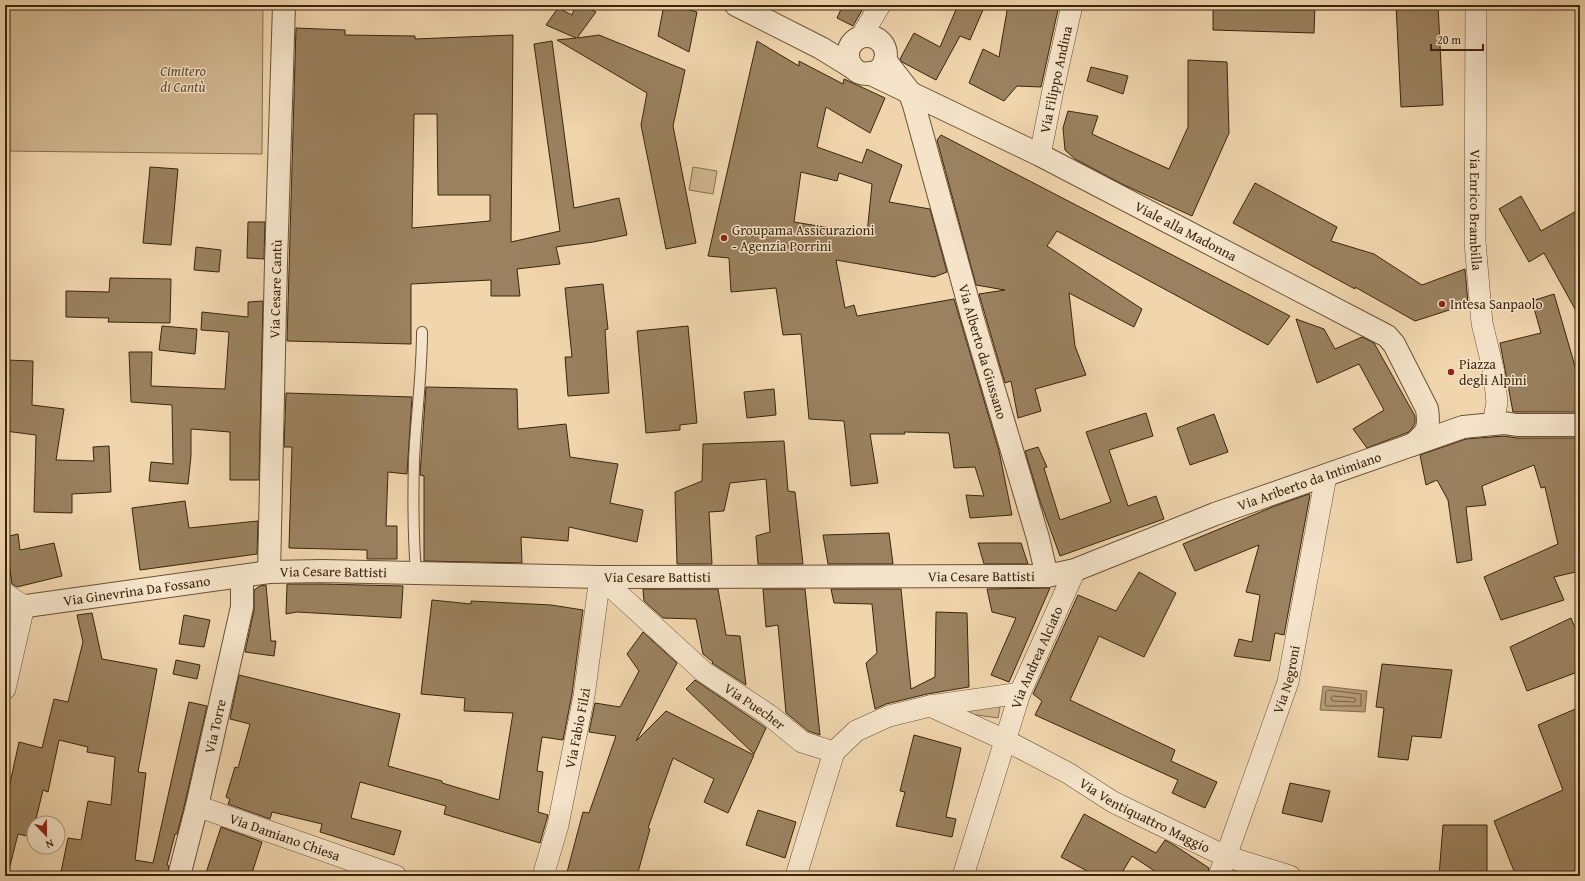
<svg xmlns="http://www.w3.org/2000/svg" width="1585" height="881" font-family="'Gentium Book Plus',serif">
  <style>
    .green { fill: #d1b791; stroke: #866e4e }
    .water { fill: #b39976; stroke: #836b4b }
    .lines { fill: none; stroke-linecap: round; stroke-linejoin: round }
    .shore { stroke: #785f40; stroke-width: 1 }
    .building { fill: #9a815f; stroke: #3c250b; fill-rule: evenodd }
    .service-casing { stroke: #695134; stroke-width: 12 }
    .minor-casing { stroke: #695134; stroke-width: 22 }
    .tertiary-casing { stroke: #695134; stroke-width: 24 }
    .service { stroke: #f5e4ca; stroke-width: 10 }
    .minor { stroke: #f5e4ca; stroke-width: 21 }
    .tertiary { stroke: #f5e4ca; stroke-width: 22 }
    .poi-dot { fill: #8f2418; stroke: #f5e4ca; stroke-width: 1.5 }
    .labels { text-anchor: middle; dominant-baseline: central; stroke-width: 3; stroke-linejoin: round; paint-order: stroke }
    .park-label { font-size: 14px; font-style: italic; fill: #614a2c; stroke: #f5e4ca }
    .street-label { font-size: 14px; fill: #3c250b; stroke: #f5e4ca }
    .poi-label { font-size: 14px; fill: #3c250b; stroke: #f5e4ca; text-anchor: start }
  </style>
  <rect width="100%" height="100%" fill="#f0d5ad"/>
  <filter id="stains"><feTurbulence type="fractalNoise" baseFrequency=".005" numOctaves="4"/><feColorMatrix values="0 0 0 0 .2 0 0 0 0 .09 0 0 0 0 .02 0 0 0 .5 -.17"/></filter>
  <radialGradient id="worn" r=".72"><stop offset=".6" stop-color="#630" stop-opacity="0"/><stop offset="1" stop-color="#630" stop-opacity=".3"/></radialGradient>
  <g class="green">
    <polygon points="5,5 263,5 262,154 5,151"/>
    <polygon points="693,167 717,171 713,194 689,190"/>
    <polygon points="1001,702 998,718 949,711"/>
  </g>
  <polygon class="water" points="1323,686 1367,691 1365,712 1320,710"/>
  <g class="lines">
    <g class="shore">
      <polygon points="1328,690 1361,694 1361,706 1326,706 1325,704 1326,692"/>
      <polygon points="1333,696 1355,698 1356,701 1354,702 1332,701 1331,698"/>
    </g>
  </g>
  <g class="building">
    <polygon points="576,5 582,5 596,12 577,38 599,35 685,70 673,126 696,243 666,249 641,125 647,93 557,40 576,38 546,25 558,8 572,15"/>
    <polygon points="664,5 673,5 697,12 689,52 658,36"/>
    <polygon points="843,5 865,5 853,26 837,18"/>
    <polygon points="958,5 985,5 970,40 960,36 936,80 902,62 900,59 914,33 940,47"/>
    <polygon points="1008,5 1059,5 1041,87 1017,86 1004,101 969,83 983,49 999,57"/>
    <polygon points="1213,5 1315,5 1314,33 1213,30"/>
    <polygon points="1396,5 1438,5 1443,105 1401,107"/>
    <path d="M 296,28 L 345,30 L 345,35 L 415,36 L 415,39 L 513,35 L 511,242 L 560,231 L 534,44 L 552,41 L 574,208 L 619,198 L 627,235 L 593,242 L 556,247 L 560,264 L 517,269 L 520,296 L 491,296 L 491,280 L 411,284 L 411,344 L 287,341 ZM 414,114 L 437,114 L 438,195 L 490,195 L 490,221 L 412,228 Z"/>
    <path d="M 757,41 L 799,66 L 799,61 L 843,84 L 844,79 L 885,98 L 870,133 L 826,107 L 817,147 L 862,163 L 867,149 L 902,165 L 889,202 L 930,209 L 947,272 L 934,277 L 836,260 L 845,308 L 854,305 L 857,316 L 954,299 L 999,451 L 1012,515 L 970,518 L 966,495 L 984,496 L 975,467 L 954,468 L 949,433 L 904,432 L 905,434 L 870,434 L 878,483 L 851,486 L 844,421 L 809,419 L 801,334 L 783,335 L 776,288 L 731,292 L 729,258 L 708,256 ZM 801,172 L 837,181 L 839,173 L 872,184 L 867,234 L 794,222 Z"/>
    <polygon points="1188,60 1227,62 1229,133 1192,216 1122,184 1075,159 1065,150 1063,128 1068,111 1098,116 1092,134 1169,169 1188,127"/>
    <polygon points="1091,67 1128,76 1123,94 1087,81"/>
    <polygon points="941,135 1290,316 1268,345 1057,231 1047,246 1142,309 1134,327 1069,293 1075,346 1086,375 1035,389 1041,411 1018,418 1011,381 1005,383 979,294 1005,290 976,285 937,140"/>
    <polygon points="150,167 178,169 171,245 143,243"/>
    <polygon points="1255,183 1337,227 1331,241 1374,254 1422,285 1465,269 1468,304 1415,321 1355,287 1355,289 1233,223"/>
    <polygon points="1521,196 1541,231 1580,209 1580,318 1544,253 1529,262 1499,209"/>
    <polygon points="248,222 265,222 264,259 247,258"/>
    <polygon points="196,247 221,250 219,272 194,270"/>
    <polygon points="110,278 171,279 170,323 108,322 109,318 66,317 66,291 109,292"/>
    <polygon points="603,284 608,329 605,330 609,393 568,396 565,357 572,357 565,288"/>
    <polygon points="1554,294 1577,373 1580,373 1580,412 1513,412 1500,343 1541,333 1532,301"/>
    <polygon points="263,301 259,480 230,480 230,432 191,429 191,456 188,484 149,481 151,462 173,464 172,405 131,402 129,352 152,352 151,386 225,389 229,332 201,330 202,312 248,317 248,302"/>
    <polygon points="1296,319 1324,329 1335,349 1362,337 1374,343 1415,416 1415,423 1412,428 1409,432 1367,448 1353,429 1384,410 1359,364 1317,383"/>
    <polygon points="162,326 197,329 195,354 159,350"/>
    <polygon points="688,326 697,423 680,425 680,430 646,433 637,331"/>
    <polygon points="5,360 33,361 32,405 64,409 56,460 94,461 93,447 109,446 111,492 72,494 72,513 34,512 36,435 5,431"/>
    <polygon points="426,387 517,389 518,429 566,424 570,457 618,464 610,503 643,510 637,542 569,527 568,541 521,537 522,563 424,561 424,476 420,475"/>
    <polygon points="774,389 776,415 747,418 744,392"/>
    <polygon points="286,393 412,397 407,474 388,472 386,526 397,526 397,559 367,559 367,550 289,548 292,447 284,447"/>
    <polygon points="1146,413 1153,436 1109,450 1128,506 1156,496 1164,519 1060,556 1040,501 1025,451 1038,447 1047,467 1044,468 1060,520 1111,502 1086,432"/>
    <polygon points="1214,414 1228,452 1190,465 1177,428"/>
    <polygon points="1504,436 1517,438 1580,438 1580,571 1554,577 1564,600 1501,620 1484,577 1558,544 1545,487 1541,488 1534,465 1482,486 1486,505 1466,507 1472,560 1457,563 1448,500 1437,480 1426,485 1420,455 1466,439"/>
    <polygon points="784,441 788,491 795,492 803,564 758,564 756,536 770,532 766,479 730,483 724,511 709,512 712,564 677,564 675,492 702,481 703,444"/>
    <polygon points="1309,494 1310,495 1284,635 1275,633 1270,661 1234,656 1239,639 1252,642 1260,595 1246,592 1259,545 1195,571 1183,544 1275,506"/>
    <polygon points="185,501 189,528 258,521 257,554 140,570 132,508"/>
    <polygon points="889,533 893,564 828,564 823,535"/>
    <polygon points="18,534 20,550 54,543 62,576 17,587 12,584 5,537"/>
    <polygon points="978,543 1021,543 1028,564 984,564"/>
    <polygon points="1139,572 1176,593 1144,657 1099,636 1070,700 1175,750 1171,761 1217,782 1205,808 1172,793 1178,780 1035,715 1042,701 1033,694 1078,595 1116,611"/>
    <polygon points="287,584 322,584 403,586 401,618 297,612 286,614"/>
    <polygon points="266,585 271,641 276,641 274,656 245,652 254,610 254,590 260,586"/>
    <polygon points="1050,588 1009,682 991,675 1016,618 992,612 987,589"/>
    <polygon points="643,589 718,589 726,635 740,636 746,685 712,663 713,662 703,654 696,619 663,618 644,601"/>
    <polygon points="763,589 805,589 820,735 808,731 786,713 778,625 766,627"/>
    <polygon points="831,589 901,589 911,689 935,677 936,612 967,613 969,687 927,694 886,704 875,709 866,663 877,653 872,604 834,603"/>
    <polygon points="432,600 471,604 471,601 551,605 583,610 572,694 563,740 542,737 537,771 543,772 538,812 548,815 540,843 444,814 446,806 360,782 351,818 401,831 394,855 320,832 322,824 272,812 270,819 228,804 230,799 226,797 235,767 238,768 250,724 230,719 239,675 400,714 388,766 442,781 442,783 499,800 513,713 464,711 465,698 421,694"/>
    <polygon points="92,613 102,659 157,669 138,772 146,773 135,860 153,863 189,702 207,706 185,803 177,834 175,834 167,865 169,866 167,876 84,876 61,872 68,838 81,840 88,801 111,805 115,757 87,752 88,747 59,740 48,792 43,790 35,823 34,823 32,837 18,834 10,866 5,865 5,806 19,742 42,748 54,699 68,702 83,642 77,615"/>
    <polygon points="184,615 210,620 204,647 179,644"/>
    <polygon points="1571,618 1580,640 1580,671 1527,691 1510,647"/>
    <polygon points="643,632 677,663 636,741 666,711 754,755 728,813 704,802 714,779 673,758 648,828 650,829 637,876 566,876 583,812 589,813 616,736 589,732 595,703 620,707 639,671 627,654"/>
    <polygon points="176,660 200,665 197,679 173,674"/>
    <polygon points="1382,664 1452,670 1441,738 1412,736 1408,760 1378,757 1384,708 1376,707"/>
    <polygon points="695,680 766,728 754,754 686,689"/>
    <polygon points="1580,707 1580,876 1516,876 1494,821 1563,790 1538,725"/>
    <polygon points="914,735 961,748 946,817 956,819 952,837 896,826 905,792 900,791"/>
    <polygon points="1290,783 1330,791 1322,822 1282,813"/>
    <polygon points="758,810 796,822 785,858 746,845"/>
    <polygon points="1084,814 1156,853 1165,840 1174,845 1209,868 1207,876 1162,876 1132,856 1120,876 1085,876 1087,871 1061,857"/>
    <polygon points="1443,825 1487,825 1487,876 1439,876"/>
    <polygon points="221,827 262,842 251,876 205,876"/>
  </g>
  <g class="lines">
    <g class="service-casing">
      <path id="service" d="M 416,573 C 413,535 413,497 414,460 C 416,417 422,375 422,332"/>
    </g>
    <g class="minor-casing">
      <g id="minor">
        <path id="s1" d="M 1476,5 L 1475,242 L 1482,323 L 1494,373 L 1497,403 L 1495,413"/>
        <polyline points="861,37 880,5"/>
        <path id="s2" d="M 1040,155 L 1053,90 L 1072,5"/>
        <path id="s3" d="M 600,577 L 704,672 L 769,715 L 802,742 L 834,752 L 856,731 L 889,716 L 930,706 L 1005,740 L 1068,773 L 1113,802 L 1225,856 L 1290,876"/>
        <polyline points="5,594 24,606 5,689"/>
        <polyline points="930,706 1020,693"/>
        <path id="s4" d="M 197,806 L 396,876"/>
        <path id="s5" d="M 543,876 L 558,825 L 584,696 L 600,577"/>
        <polyline points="796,876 834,752"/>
        <path id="s6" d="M 963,876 L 1020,693 L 1075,570"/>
        <path id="s7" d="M 1219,876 L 1288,682 L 1326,476"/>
      </g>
    </g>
    <g class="tertiary-casing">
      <g id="tertiary">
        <polyline points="736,5 821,48 852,67"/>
        <circle cx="867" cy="55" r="19"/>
        <path id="s8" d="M 885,60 L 909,91 L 914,105 L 972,316 L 1038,538 L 1047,576"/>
        <path id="s9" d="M 869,73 L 1040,155 L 1387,336 L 1394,344 L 1427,409 C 1430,429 1427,433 1412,445"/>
        <path id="s10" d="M 269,572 L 276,263 L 284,5"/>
        <path id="s11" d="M 5,609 L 269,572 L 322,571 L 600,577 L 1047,576 L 1075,570 L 1215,514 L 1463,427 L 1504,423 L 1517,425 L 1580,425"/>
        <path id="s12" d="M 179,876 L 197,806 L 242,607 L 242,576"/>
      </g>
    </g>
    <use href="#service" class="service"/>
    <use href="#minor" class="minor"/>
    <use href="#tertiary" class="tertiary"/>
  </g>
  <g class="poi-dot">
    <circle cx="724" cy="238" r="4"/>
    <circle cx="1442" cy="304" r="4"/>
    <circle cx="1451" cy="372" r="4"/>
  </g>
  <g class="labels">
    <g class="park-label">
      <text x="183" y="71">Cimitero<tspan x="183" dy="16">di Cantù</tspan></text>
    </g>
    <g class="street-label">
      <text stroke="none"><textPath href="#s2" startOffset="77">Via Filippo Andina</textPath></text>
      <text stroke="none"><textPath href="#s1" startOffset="205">Via Enrico Brambilla</textPath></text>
      <text stroke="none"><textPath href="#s9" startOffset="354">Viale alla Madonna</textPath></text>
      <text stroke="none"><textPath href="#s10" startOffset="283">Via Cesare Cantù</textPath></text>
      <text stroke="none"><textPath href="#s8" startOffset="310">Via Alberto da Giussano</textPath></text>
      <text stroke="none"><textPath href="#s11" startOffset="1324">Via Ariberto da Intimiano</textPath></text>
      <text stroke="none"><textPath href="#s11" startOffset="331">Via Cesare Battisti</textPath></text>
      <text stroke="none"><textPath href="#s11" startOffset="979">Via Cesare Battisti</textPath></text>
      <text stroke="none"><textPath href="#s11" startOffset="655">Via Cesare Battisti</textPath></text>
      <text stroke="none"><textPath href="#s11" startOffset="133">Via Ginevrina Da Fossano</textPath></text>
      <text stroke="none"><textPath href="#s6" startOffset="231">Via Andrea Alciato</textPath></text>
      <text stroke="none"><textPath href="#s7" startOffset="208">Via Negroni</textPath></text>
      <text stroke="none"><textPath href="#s3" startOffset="202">Via Puecher</textPath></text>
      <text stroke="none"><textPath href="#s12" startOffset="154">Via Torre</textPath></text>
      <text stroke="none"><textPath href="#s5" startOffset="152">Via Fabio Filzi</textPath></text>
      <text stroke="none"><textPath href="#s3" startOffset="645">Via Ventiquattro Maggio</textPath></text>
      <text stroke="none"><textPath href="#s4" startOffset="93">Via Damiano Chiesa</textPath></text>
    </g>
    <g class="poi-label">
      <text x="732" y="230">Groupama Assicurazioni<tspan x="732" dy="16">- Agenzia Porrini</tspan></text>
      <text x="1450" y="304">Intesa Sanpaolo</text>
      <text x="1459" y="364">Piazza<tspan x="1459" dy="16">degli Alpini</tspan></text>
    </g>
  </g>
  <rect width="1585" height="881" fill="none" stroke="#f0d5ad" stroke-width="20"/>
  <rect x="6" y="6" width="1573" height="869" fill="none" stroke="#3c250b" stroke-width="2"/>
  <rect x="10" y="10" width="1565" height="861" fill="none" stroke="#3c250b"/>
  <g transform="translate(46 835) rotate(158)"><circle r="19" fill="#f5e4ca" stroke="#ab987e"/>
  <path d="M0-3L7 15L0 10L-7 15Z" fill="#8f2418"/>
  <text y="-6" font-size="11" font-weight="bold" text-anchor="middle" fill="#3c250b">N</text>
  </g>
  <path d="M1431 44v6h52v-6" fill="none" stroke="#3c250b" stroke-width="2"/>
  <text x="1437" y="44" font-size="12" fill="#3c250b" stroke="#f5e4ca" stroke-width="3" paint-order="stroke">20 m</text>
  <rect width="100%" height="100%" filter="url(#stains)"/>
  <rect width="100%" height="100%" fill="url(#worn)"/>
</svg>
